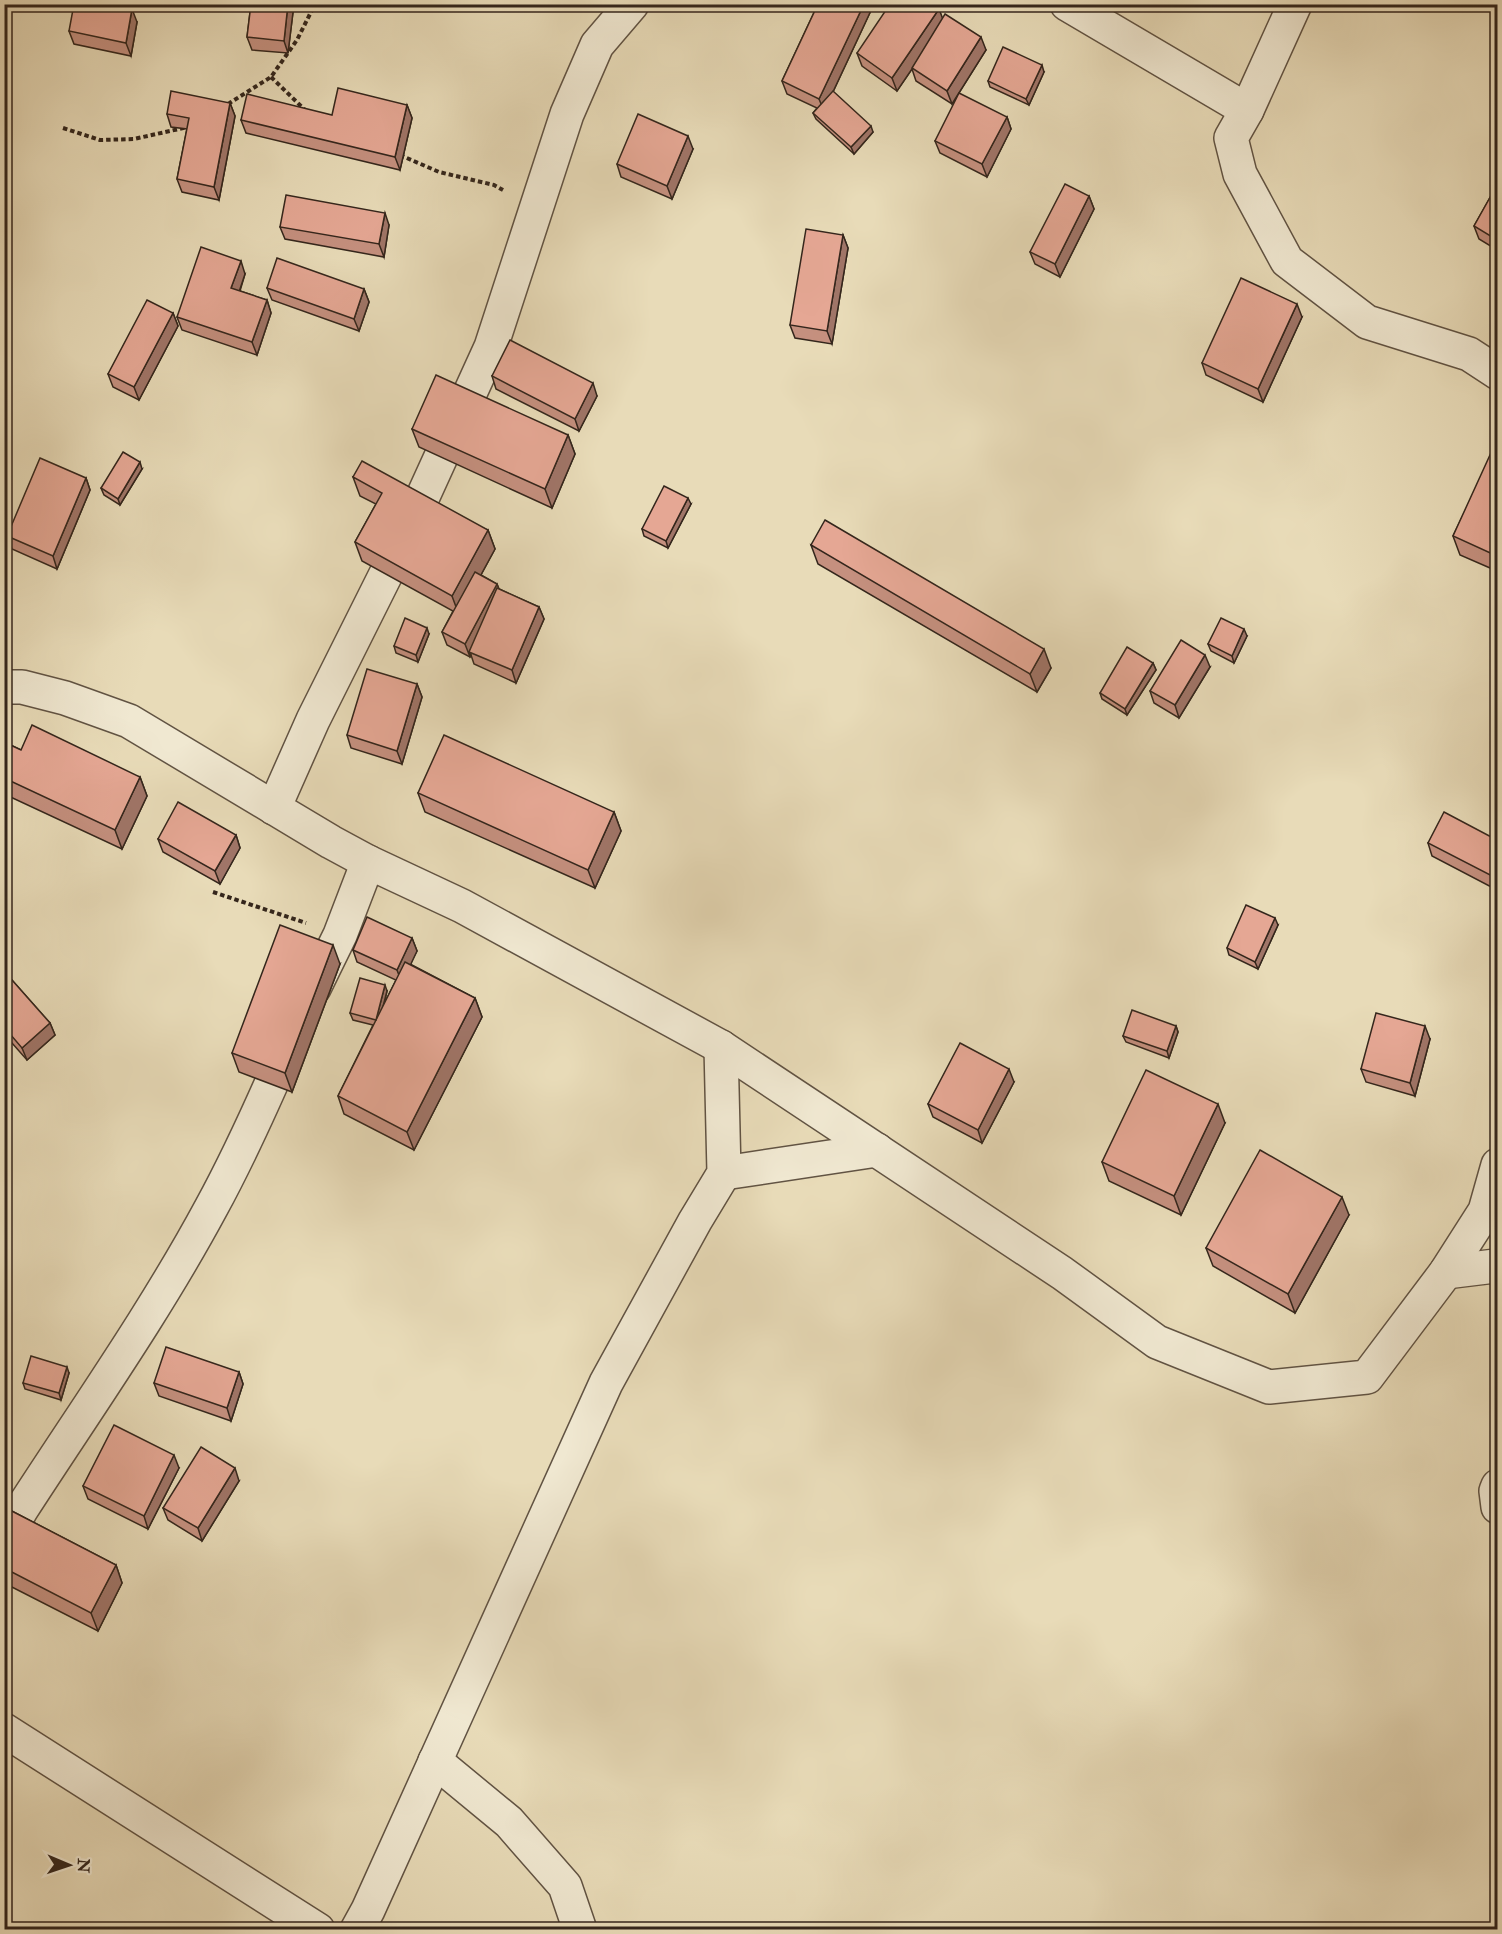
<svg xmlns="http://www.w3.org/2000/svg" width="1502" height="1934" font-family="'IM FELL Double Pica',serif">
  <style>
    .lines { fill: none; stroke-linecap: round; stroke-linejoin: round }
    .minor-casing { stroke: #615343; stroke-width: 36 }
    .path { stroke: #34261c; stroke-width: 4; stroke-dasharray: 4.5 3; stroke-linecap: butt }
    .minor { stroke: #f0e8d1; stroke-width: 33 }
    .wall { fill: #c5907f; stroke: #34261c; stroke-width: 1.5 }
    .shaded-wall { fill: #a07568; stroke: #34261c; stroke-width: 1.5 }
    .building { fill: #e5a794; stroke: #34261c; stroke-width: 1.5 }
  </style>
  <rect width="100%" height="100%" fill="#e8dbb8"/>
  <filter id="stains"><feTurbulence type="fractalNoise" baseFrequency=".00333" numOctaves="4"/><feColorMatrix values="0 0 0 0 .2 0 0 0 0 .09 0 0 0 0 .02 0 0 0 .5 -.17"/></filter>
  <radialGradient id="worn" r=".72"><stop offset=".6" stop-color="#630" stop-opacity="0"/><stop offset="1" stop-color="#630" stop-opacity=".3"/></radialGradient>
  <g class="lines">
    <g class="minor-casing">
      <g id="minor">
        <polyline points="1067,4 1247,110 1231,138 1240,174 1287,261 1367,322 1469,354 1498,373"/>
        <polyline points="1247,110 1295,4"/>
        <polyline points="4,687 22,687 65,698 129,721 331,842 368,862 462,906 721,1047 1062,1273 1157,1342 1269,1387 1367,1377 1446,1272 1485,1211 1498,1165"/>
        <polyline points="274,808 313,720 404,538 491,347 567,114 597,45 632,4"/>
        <polyline points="314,988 340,935 368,862"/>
        <polyline points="724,1173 877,1150"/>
        <polyline points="1446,1272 1495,1266 1498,1268"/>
        <polyline points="1498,1486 1496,1491 1498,1507"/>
        <path d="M 4,1541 L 21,1510 C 85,1411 155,1312 211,1208 C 240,1155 265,1099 289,1043"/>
        <polyline points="4,1730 318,1930"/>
        <polyline points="435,1761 509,1822 565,1886 580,1930"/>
        <polyline points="357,1930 368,1910 606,1383 695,1221 724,1173 721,1047"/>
      </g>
    </g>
    <g class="path">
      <polyline points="271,77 305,110"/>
      <polyline points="228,104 271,77 297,40 315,4"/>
      <polyline points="63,128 100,140 134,139 188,127"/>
      <polyline points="400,155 439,172 494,185 503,190"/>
      <polyline points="213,892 306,923"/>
    </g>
    <use href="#minor" class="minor"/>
  </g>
  <g class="wall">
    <polygon points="251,4 294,4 288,53 252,50 247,37"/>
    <polygon points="818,4 874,4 833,92 873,132 854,154 816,119 813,113 817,108 787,94 782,81"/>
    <polygon points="939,9 942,19 986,50 952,104 916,81 912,69 897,91 862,66 857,53"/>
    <polygon points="137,22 131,56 74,44 69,31"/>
    <polygon points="1044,72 1029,105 990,87 988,81"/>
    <polygon points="230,103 235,116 219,200 182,192 177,179 187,129 171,127 167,114"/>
    <polygon points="407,105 412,118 400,170 246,133 241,120 332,115"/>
    <polygon points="1007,117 1011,129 987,177 940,153 935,141"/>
    <polygon points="693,149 672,199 621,177 617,164"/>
    <polygon points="1497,185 1497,250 1479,239 1474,226"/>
    <polygon points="1089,196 1094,209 1060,277 1035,264 1030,252"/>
    <polygon points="389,225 384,257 285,239 280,227"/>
    <polygon points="843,235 848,248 832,344 795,338 790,325"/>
    <polygon points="245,274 240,291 267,300 271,313 257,355 182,330 177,317"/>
    <polygon points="267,288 364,289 369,302 359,331 272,300"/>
    <polygon points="173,313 178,326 139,400 113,387 108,374"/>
    <polygon points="1302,317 1263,402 1206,375 1202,363"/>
    <polygon points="492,376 597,396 579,431 496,389"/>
    <polygon points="412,429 568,435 575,454 552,508 419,447"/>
    <polygon points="1497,445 1497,571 1460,555 1453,536"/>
    <polygon points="142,469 120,505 104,495 101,488"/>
    <polygon points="353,477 488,530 495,549 481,575 497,584 499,589 539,607 544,619 516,683 474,664 471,655 470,657 447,645 442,632 453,611 362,561 355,542 376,504 360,496"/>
    <polygon points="86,478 90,490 57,569 12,549 7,536"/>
    <polygon points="691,504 668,548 644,536 642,529"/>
    <polygon points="811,545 1051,668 1037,692 818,564"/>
    <polygon points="429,634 418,662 396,653 394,646"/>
    <polygon points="1247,636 1234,663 1211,651 1208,644"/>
    <polygon points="1153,663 1156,670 1127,715 1102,699 1100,693"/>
    <polygon points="1210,667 1179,718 1154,703 1150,691"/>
    <polygon points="417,684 422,697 402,764 351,748 347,735"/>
    <polygon points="4,742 21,750 140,777 147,796 122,849 4,794"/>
    <polygon points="418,793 614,812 621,831 595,888 425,812"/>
    <polygon points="236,835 240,848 220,884 163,852 158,839"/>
    <polygon points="1497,840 1497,890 1432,856 1428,843"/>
    <polygon points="1278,925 1258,969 1229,955 1227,948"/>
    <polygon points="412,938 417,951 410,964 475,998 482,1017 414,1150 344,1114 338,1096 373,1025 353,1020 350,1013 387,991 384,1004 396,980 357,962 353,950"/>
    <polygon points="340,964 292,1092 239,1072 232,1053"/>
    <polygon points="4,971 50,1023 55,1035 27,1060 4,1034"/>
    <polygon points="1176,1026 1178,1032 1169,1058 1126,1042 1123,1036"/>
    <polygon points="1430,1039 1415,1096 1366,1082 1361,1069"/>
    <polygon points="1014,1082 982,1143 933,1117 928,1104"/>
    <polygon points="1225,1123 1181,1215 1109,1181 1102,1162"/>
    <polygon points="1349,1215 1295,1313 1213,1266 1206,1248"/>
    <polygon points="239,1372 243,1384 231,1421 159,1396 154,1383"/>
    <polygon points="69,1373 61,1400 25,1389 23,1383"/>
    <polygon points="179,1468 148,1529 88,1499 83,1486"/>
    <polygon points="239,1481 202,1541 168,1520 163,1508"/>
    <polygon points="4,1507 116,1565 122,1583 98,1631 4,1583"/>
  </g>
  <g class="shaded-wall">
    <polygon points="288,4 294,4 288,53 284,41"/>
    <polygon points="864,4 874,4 824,111 819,99"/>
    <polygon points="132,9 137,22 131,56 126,43"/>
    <polygon points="939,9 944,22 897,91 892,78"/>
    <polygon points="981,37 986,50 952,104 947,91"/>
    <polygon points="1042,65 1044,72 1029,105 1026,99"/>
    <polygon points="230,103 235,116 219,200 214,187"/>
    <polygon points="407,105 412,118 400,170 395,157"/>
    <polygon points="1007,117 1011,129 987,177 982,164"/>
    <polygon points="871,126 873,132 854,154 851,147"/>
    <polygon points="688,136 693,149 672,199 667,186"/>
    <polygon points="1089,196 1094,209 1060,277 1055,264"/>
    <polygon points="385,213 389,225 384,257 379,244"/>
    <polygon points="843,235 848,248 832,344 827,331"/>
    <polygon points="241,261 245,274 236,301 231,288"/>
    <polygon points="364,289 369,302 359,331 354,319"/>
    <polygon points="267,300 271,313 257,355 252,342"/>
    <polygon points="1297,304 1302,317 1263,402 1258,389"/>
    <polygon points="173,313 178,326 139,400 134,387"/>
    <polygon points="593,383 597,396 579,431 575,419"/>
    <polygon points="568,435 575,454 552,508 545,489"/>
    <polygon points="140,462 142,469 120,505 118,499"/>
    <polygon points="86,478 90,490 57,569 53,556"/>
    <polygon points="688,498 691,504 668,548 666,541"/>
    <polygon points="488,530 495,549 459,615 452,596"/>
    <polygon points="497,584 502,597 469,652 471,655 470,657 465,644"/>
    <polygon points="539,607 544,619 516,683 512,670"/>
    <polygon points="427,628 429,634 418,662 416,655"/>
    <polygon points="1244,629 1247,636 1234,663 1232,656"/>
    <polygon points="1044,649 1051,668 1037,692 1030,674"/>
    <polygon points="1205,655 1210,667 1179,718 1175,705"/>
    <polygon points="1153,663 1156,670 1127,715 1125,709"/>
    <polygon points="417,684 422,697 402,764 397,751"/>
    <polygon points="140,777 147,796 122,849 115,830"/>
    <polygon points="614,812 621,831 595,888 588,870"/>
    <polygon points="236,835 240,848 220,884 215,871"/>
    <polygon points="1497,870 1497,888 1494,877"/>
    <polygon points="1275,918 1278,925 1258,969 1255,962"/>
    <polygon points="412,938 417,951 402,983 397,970"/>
    <polygon points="333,945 340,964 292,1092 285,1073"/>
    <polygon points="385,985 387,991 378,1026 376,1020"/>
    <polygon points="475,998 482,1017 414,1150 407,1132"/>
    <polygon points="50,1023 55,1035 27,1060 22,1048"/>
    <polygon points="1176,1026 1178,1032 1169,1058 1167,1051"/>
    <polygon points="1425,1026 1430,1039 1415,1096 1410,1083"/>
    <polygon points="1009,1069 1014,1082 982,1143 978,1130"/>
    <polygon points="1218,1104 1225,1123 1181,1215 1174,1196"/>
    <polygon points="1342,1197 1349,1215 1295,1313 1288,1294"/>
    <polygon points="67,1367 69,1373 61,1400 59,1393"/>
    <polygon points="239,1372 243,1384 231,1421 227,1408"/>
    <polygon points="174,1455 179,1468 148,1529 144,1516"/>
    <polygon points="235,1468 239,1481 202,1541 198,1528"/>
    <polygon points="116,1565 122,1583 98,1631 91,1613"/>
  </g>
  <g class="building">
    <polygon points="74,4 106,4 132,9 126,43 69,31"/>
    <polygon points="251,4 288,4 284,41 247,37"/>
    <polygon points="818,4 864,4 819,99 782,81"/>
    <polygon points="890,4 932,4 939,9 892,78 857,53"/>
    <polygon points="945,14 981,37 947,91 912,68"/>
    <polygon points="1003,47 1042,65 1026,99 988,81"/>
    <polygon points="338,88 407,105 395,157 241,120 247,94 332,115"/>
    <polygon points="171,91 230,103 214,187 177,179 189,118 167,114"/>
    <polygon points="833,91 871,126 851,147 813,113"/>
    <polygon points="959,93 1007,117 982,164 935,141"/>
    <polygon points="638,114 688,136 667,186 617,164"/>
    <polygon points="1065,184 1089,196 1055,264 1030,252"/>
    <polygon points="1497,185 1497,240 1474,226"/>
    <polygon points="286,195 385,213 379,244 280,227"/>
    <polygon points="806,229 843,235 827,331 790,325"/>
    <polygon points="201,247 241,261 231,288 267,300 252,342 177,317"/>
    <polygon points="277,258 364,289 354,319 267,288"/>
    <polygon points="1241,278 1297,304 1258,389 1202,363"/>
    <polygon points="147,300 173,313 134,387 108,374"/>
    <polygon points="510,340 593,383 575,419 492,376"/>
    <polygon points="436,375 568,435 545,489 412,429"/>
    <polygon points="1495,444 1497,445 1497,556 1453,536"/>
    <polygon points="123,452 140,462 118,499 101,488"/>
    <polygon points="40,458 86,478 53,556 7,536"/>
    <polygon points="362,461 488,530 452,596 355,542 382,493 353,477"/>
    <polygon points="664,486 688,498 666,541 642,529"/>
    <polygon points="825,520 1044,649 1030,674 811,545"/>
    <polygon points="475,572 497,584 465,644 442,632"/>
    <polygon points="497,588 539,607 512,670 469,652"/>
    <polygon points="405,618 427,628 416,655 394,646"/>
    <polygon points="1221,618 1244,629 1232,656 1208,644"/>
    <polygon points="1181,640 1205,655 1175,705 1150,691"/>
    <polygon points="1127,647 1153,663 1125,709 1100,693"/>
    <polygon points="367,669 417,684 397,751 347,735"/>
    <polygon points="32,725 140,777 115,830 4,778 4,742 21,750"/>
    <polygon points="444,735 614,812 588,870 418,793"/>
    <polygon points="178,802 236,835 215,871 158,839"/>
    <polygon points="1444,812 1497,840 1497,870 1494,877 1428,843"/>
    <polygon points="1246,905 1275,918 1255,962 1227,948"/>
    <polygon points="367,917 412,938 397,970 353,950"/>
    <polygon points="280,925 333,945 285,1073 232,1053"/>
    <polygon points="405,962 475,998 407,1132 338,1096"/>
    <polygon points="4,971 50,1023 22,1048 4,1027"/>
    <polygon points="360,978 385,985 376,1020 350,1013"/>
    <polygon points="1132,1010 1176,1026 1167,1051 1123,1036"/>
    <polygon points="1376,1013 1425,1026 1410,1083 1361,1069"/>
    <polygon points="960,1043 1009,1069 978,1130 928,1104"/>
    <polygon points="1146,1070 1218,1104 1174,1196 1102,1162"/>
    <polygon points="1260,1150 1342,1197 1288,1294 1206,1248"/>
    <polygon points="166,1347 239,1372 227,1408 154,1383"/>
    <polygon points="31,1356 67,1367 59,1393 23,1383"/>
    <polygon points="114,1425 174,1455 144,1516 83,1486"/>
    <polygon points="201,1447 235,1468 198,1528 163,1508"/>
    <polygon points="4,1507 116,1565 91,1613 4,1568"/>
  </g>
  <rect width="1502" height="1934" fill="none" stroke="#e8dbb8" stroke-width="24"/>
  <rect x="6" y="6" width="1490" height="1922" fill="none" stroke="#34261c" stroke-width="3"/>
  <rect x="12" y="12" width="1478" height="1910" fill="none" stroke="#34261c" stroke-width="1.5"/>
  <g transform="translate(69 1865) rotate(92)" stroke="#f0e8d1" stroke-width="4.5" paint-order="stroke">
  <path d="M0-4.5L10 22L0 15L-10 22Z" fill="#34261c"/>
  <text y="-9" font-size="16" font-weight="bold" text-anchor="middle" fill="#34261c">N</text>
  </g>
  <rect width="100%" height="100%" filter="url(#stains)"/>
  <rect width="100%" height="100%" fill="url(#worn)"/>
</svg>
